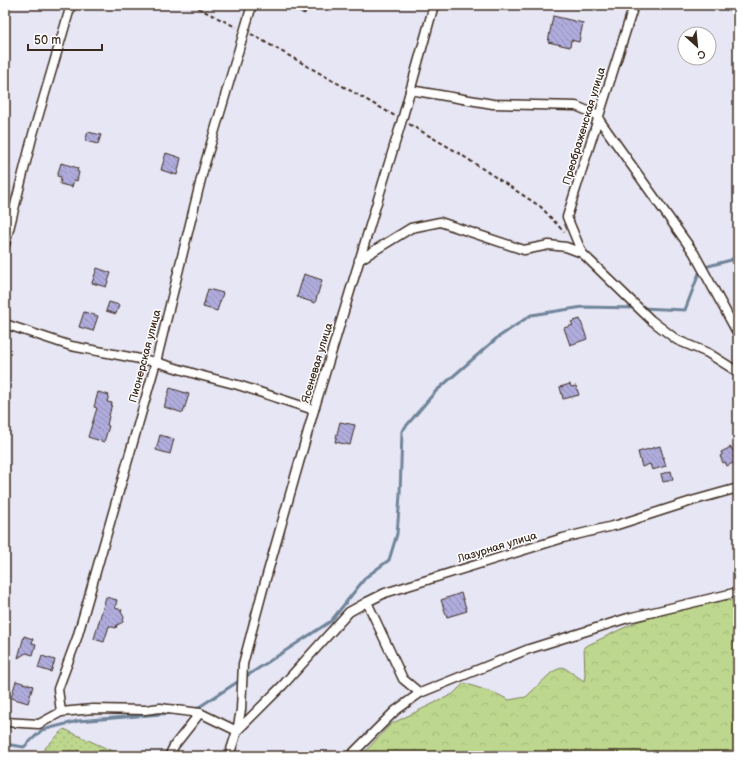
<svg xmlns="http://www.w3.org/2000/svg" width="743" height="761" font-family="'Balsamiq Sans',sans-serif">
  <style>
    .forest { fill: url(#forest-crowns); stroke: #7c8056 }
    .garden { fill: url(#garden-dots); stroke: #7c8056 }
    .lines { fill: none; stroke-linecap: round; stroke-linejoin: round }
    .stream { stroke: #70859a; stroke-width: 3 }
    .building { fill: url(#building-back-hatch); stroke: #3b2a1e }
    .street-casing { stroke: #3b2a1e; stroke-width: 11 }
    .path { stroke: #3b2a1e; stroke-width: 2; stroke-dasharray: 4 3; stroke-linecap: butt }
    .street { stroke: #fff; stroke-width: 8 }
    .labels { text-anchor: middle; dominant-baseline: central; stroke-width: 3; stroke-linejoin: round; paint-order: stroke }
    .street-label { font-size: 11px; fill: #3b2a1e; stroke: #fff }
  </style>
  <defs>
    <pattern id="forest-crowns" width="20" height="18" patternUnits="userSpaceOnUse"><rect width="20" height="18" fill="#bed78e"/><path d="M2 6a3 3 0 1 1 6 0M12 15a3 3 0 1 1 6 0" fill="none" stroke="#a4b97a"/></pattern>
    <pattern id="garden-dots" width="8" height="8" patternUnits="userSpaceOnUse"><rect width="8" height="8" fill="#bed78e"/><path d="M2 2h.1M6 6h.1" fill="none" stroke="#a4b97a" stroke-width="1.8" stroke-linecap="round"/></pattern>
    <pattern id="building-back-hatch" width="6" height="6" patternUnits="userSpaceOnUse"><rect width="6" height="6" fill="#b0adde"/><path d="M-1 5l2 2M0 0l6 6M5-1l2 2" fill="none" stroke="#908db3"/></pattern>
  </defs>
  <rect width="100%" height="100%" fill="#e7e6f5"/>
  <filter id="ink" filterUnits="userSpaceOnUse"><feTurbulence type="fractalNoise" baseFrequency=".025" numOctaves="2"/><feDisplacementMap in="SourceGraphic" scale="8" xChannelSelector="R" yChannelSelector="G"/><feConvolveMatrix kernelMatrix="1 2 1 2 8 2 1 2 1" color-interpolation-filters="sRGB"/></filter>
  <g filter="url(#ink)">
    <polygon class="forest" points="714,600 738,601 738,756 361,756 391,724 453,694 464,683 497,694 509,700 526,697 552,672 563,667 584,681 585,675 584,647 636,622"/>
    <polygon class="garden" points="64,729 123,756 37,756"/>
    <g class="lines">
      <g class="stream">
        <polyline points="642,308 685,310 701,268 731,260 738,254"/>
        <polyline points="193,711 331,621 366,577 389,560 397,534 400,495 402,431 435,392 497,338 531,315 583,307 637,308"/>
        <polyline points="5,744 24,747 42,730 78,721 173,713"/>
      </g>
    </g>
    <g class="building">
      <polygon points="283,5 307,5 305,14 283,7"/>
      <polygon points="553,16 583,23 579,42 571,40 570,47 548,42"/>
      <polygon points="88,132 101,135 98,144 85,141"/>
      <polygon points="166,153 181,158 177,175 161,170"/>
      <polygon points="61,163 78,168 77,171 79,172 77,181 74,180 72,187 60,184 61,177 57,176"/>
      <polygon points="97,268 111,273 106,287 92,283"/>
      <polygon points="304,274 322,280 315,303 297,297"/>
      <polygon points="208,289 223,293 217,311 203,307"/>
      <polygon points="109,302 119,305 116,314 106,311"/>
      <polygon points="84,312 98,316 93,331 79,327"/>
      <polygon points="580,319 587,339 570,345 564,328 573,325 571,322"/>
      <polygon points="570,384 571,387 576,386 579,395 563,399 560,387"/>
      <polygon points="170,388 189,394 183,413 164,407"/>
      <polygon points="98,392 109,395 107,402 112,403 107,425 109,426 104,442 88,437 97,408 94,407"/>
      <polygon points="340,422 355,425 350,445 335,442"/>
      <polygon points="160,435 174,439 170,454 156,450"/>
      <polygon points="660,446 666,466 652,470 650,464 642,467 638,452"/>
      <polygon points="731,447 733,451 735,450 738,457 735,458 737,461 727,466 725,462 723,463 720,456 722,455 721,452"/>
      <polygon points="671,471 673,480 663,482 661,474"/>
      <polygon points="461,593 467,611 447,617 441,600"/>
      <polygon points="106,597 117,600 115,608 122,610 121,612 124,617 123,622 117,625 116,628 109,626 104,642 94,639"/>
      <polygon points="24,636 33,639 32,643 36,644 33,655 26,653 18,658"/>
      <polygon points="42,656 55,660 51,672 38,668"/>
      <polygon points="16,681 33,686 28,703 11,698"/>
    </g>
    <g class="lines">
      <g class="street-casing">
        <g id="street">
          <polyline points="410,90 493,104 576,106 595,114 694,253 738,334"/>
          <polyline points="5,245 33,134 71,5"/>
          <polyline points="582,253 567,217 634,5"/>
          <polyline points="359,260 411,228 440,222 524,250 549,245 566,247 582,253 651,320 677,340 708,353 738,372"/>
          <polyline points="5,324 71,346 156,362 199,375 238,385 314,410"/>
          <polyline points="420,693 403,679 367,602 385,593 563,538 617,525 695,500 738,488"/>
          <polyline points="61,712 58,689 77,638 156,362 204,167 252,5"/>
          <polyline points="5,722 39,724 61,712 93,709 145,710 160,708 200,713 237,731 283,685 349,612 367,602"/>
          <polyline points="169,756 174,746 200,713"/>
          <polyline points="229,756 237,731 241,710 243,664 263,589 314,410 402,120 434,5"/>
          <polyline points="350,756 395,711 420,693 529,649 628,618 738,592"/>
        </g>
      </g>
      <g class="path">
        <polyline points="192,5 236,27"/>
        <polyline points="251,34 395,116"/>
        <polyline points="409,124 457,152 541,207 564,232"/>
      </g>
      <use href="#street" class="street"/>
    </g>
  </g>
  <g class="labels">
    <g class="street-label">
      <text transform="translate(584 126) rotate(-73)">Преображенская улица</text>
      <text transform="translate(145 356) rotate(-75)">Пионерская улица</text>
      <text transform="translate(317 363) rotate(-73)">Ясеневая улица</text>
      <text transform="translate(497 547) rotate(-17)">Лазурная улица</text>
    </g>
  </g>
  <rect width="743" height="761" fill="none" stroke="#fff" stroke-width="20"/>
  <rect x="10" y="10" width="723" height="741" fill="none" stroke="#3b2a1e" stroke-width="1.5" filter="url(#ink)"/>
  <g transform="translate(697 46) rotate(153)"><circle r="19" fill="#ffffff" stroke="#b1aaa5"/>
  <path d="M0-3L7 15L0 10L-7 15Z" fill="#3b2a1e"/>
  <text y="-6" font-size="11" font-weight="bold" text-anchor="middle" fill="#3b2a1e">С</text>
  </g>
  <path d="M28 44v6h74v-6" fill="none" stroke="#3b2a1e" stroke-width="2"/>
  <text x="34" y="44" font-size="12" fill="#3b2a1e" stroke="#ffffff" stroke-width="3" paint-order="stroke">50 m</text>
</svg>
